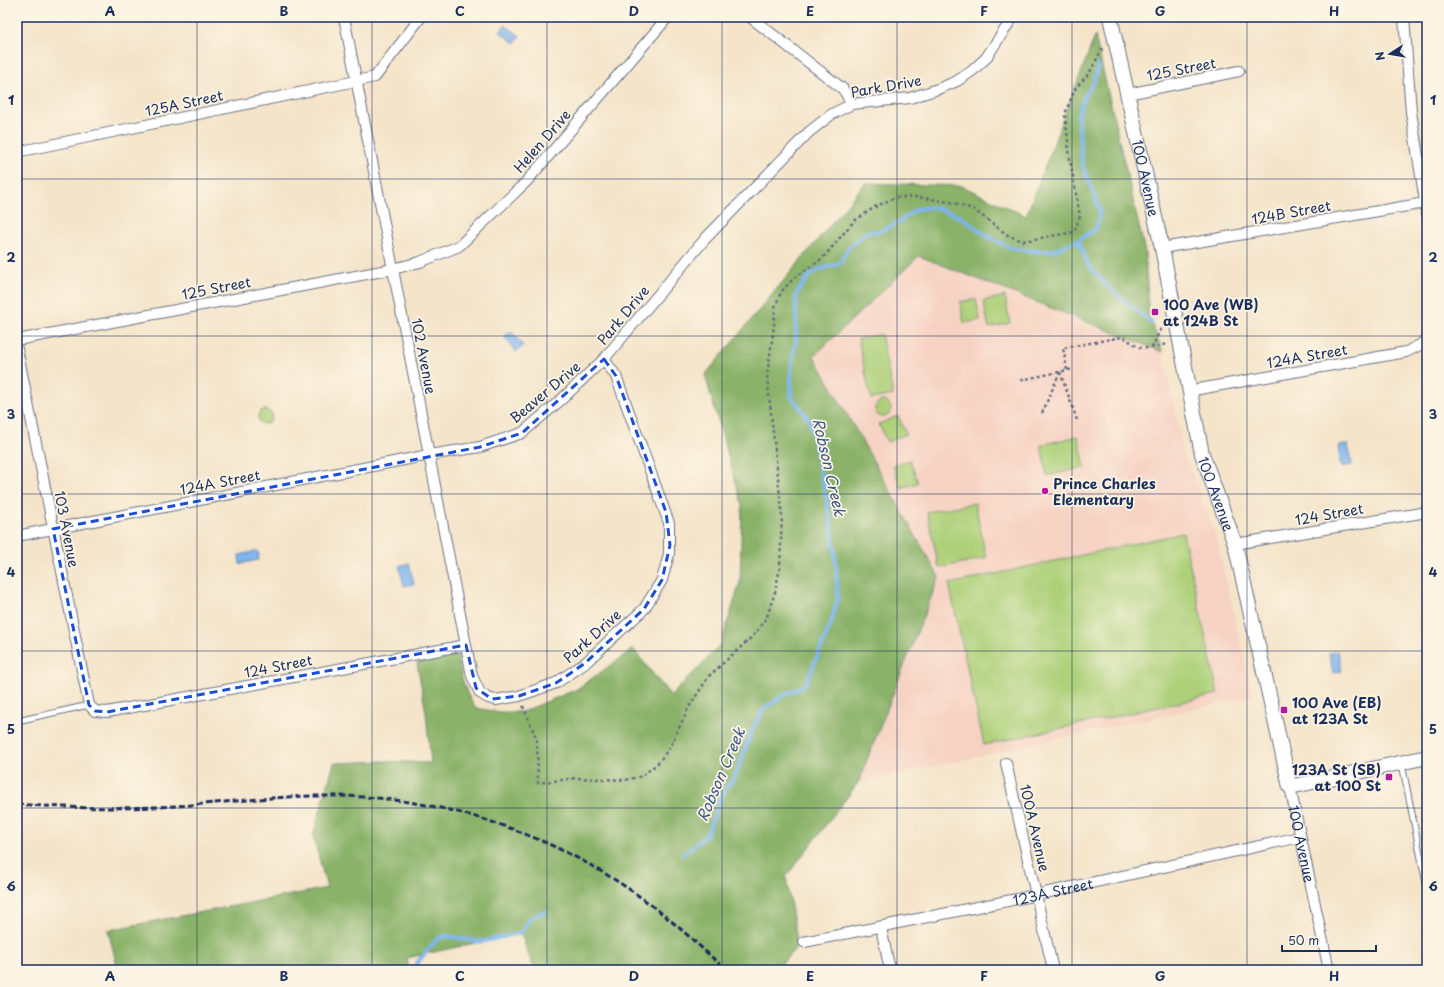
<svg xmlns="http://www.w3.org/2000/svg" width="1444" height="987" font-family="'Playpen Sans',sans-serif">
  <style>
    .built { fill: #f6d2c3 }
    .green { fill: #add079; stroke: #64806c }
    .forest { fill: #8ab269; stroke: #527064 }
    .water { fill: #7eb5ee; stroke: #4c72a6 }
    .lines { fill: none; stroke-linecap: round; stroke-linejoin: round }
    .stream { stroke: #7eb5ee; stroke-width: 4 }
    .lane-casing { stroke: #676e83; stroke-width: 7 }
    .street-casing { stroke: #676e83; stroke-width: 12 }
    .secondary-casing { stroke: #676e83; stroke-width: 16 }
    .path { stroke: #676e83; stroke-width: 2.5; stroke-dasharray: 3 3; stroke-linecap: butt }
    .lane { stroke: #fff; stroke-width: 5 }
    .street { stroke: #fff; stroke-width: 10 }
    .secondary { stroke: #fff; stroke-width: 14 }
    .rail { stroke: #1b2f5e; stroke-width: 3; stroke-dasharray: 6 3; stroke-linecap: butt }
    .marked { fill: none; stroke: #1d4ed8; stroke-width: 3; stroke-dasharray: 8 5; stroke-linejoin: round }
    .grid { fill: none; stroke: #1b2f5e; stroke-width: 1; stroke-opacity: 0.55 }
    .poi-dot { fill: #b5179e; stroke: #fcf5e5; stroke-width: 1.5 }
    .labels { text-anchor: middle; dominant-baseline: central; stroke-width: 3.5; stroke-linejoin: round; paint-order: stroke }
    .street-label { font-size: 14px; fill: #1b2f5e; stroke: #fcf5e5 }
    .poi-label { font-size: 14px; font-weight: bold; fill: #1b2f5e; stroke: #fcf5e5; text-anchor: start }
    .water-label { font-size: 15px; font-style: italic; fill: #395789; stroke: #fcf5e5 }
    .neatline { fill: none; stroke: #1b2f5e; stroke-width: 1.5 }
    .grid-label { font-size: 13px; text-anchor: middle; font-weight: bold; fill: #1b2f5e }
  </style>
  <rect width="100%" height="100%" fill="#fcf5e5"/>
  <filter id="ink" filterUnits="userSpaceOnUse"><feTurbulence type="fractalNoise" baseFrequency=".025" numOctaves="2"/><feDisplacementMap in="SourceGraphic" scale="8" xChannelSelector="R" yChannelSelector="G"/><feConvolveMatrix kernelMatrix="1 2 1 2 8 2 1 2 1" color-interpolation-filters="sRGB"/></filter>
  <filter id="wash" filterUnits="userSpaceOnUse"><feTurbulence type="fractalNoise" baseFrequency=".012" numOctaves="4" result="noise"/><feDisplacementMap in="SourceGraphic" scale="16" xChannelSelector="R" yChannelSelector="G"/><feGaussianBlur stdDeviation="0.9" result="paint"/><feColorMatrix in="noise" values="0 0 0 0 0 0 0 0 0 0 0 0 0 0 0 0 0 1.4 0 .05"/><feComposite in="paint" operator="in"/></filter>
  <g filter="url(#wash)">
    <rect width="100%" height="100%" fill="#f4e4c9"/>
    <polygon class="built" points="919,256 1163,352 1183,450 1215,533 1253,696 858,783 939,577 814,356"/>
    <g class="green">
      <polygon points="1005,296 1010,323 989,328 983,301"/>
      <polygon points="976,299 980,320 964,323 960,302"/>
      <polygon points="881,334 893,395 871,399 858,339"/>
      <circle cx="883" cy="409" r="8"/>
      <circle cx="265" cy="417" r="7"/>
      <polygon points="898,416 906,434 887,442 879,424"/>
      <polygon points="1078,436 1085,467 1047,476 1041,445"/>
      <polygon points="910,460 918,483 901,488 893,466"/>
      <polygon points="975,503 986,558 939,568 927,512"/>
      <polygon points="1183,533 1218,694 984,745 949,584"/>
    </g>
    <path class="forest" d="M 1095,36 L 1145,252 L 1149,316 L 1163,352 L 919,256 L 814,356 L 939,577 L 858,783 L 786,877 L 798,946 L 782,963 L 784,970 L 552,970 L 532,965 L 521,933 L 407,958 L 409,970 L 118,970 L 108,930 L 327,888 L 313,836 L 334,763 L 383,761 L 431,763 L 426,713 L 417,663 L 457,655 C 461,675 464,692 476,708 L 498,712 L 522,712 L 577,689 L 633,649 L 671,696 L 721,644 L 740,582 L 742,505 L 705,375 L 865,183 L 962,186 L 1026,216 Z"/>
    <g class="water">
      <polygon points="505,25 520,36 515,43 500,32"/>
      <polygon points="511,331 523,346 516,352 504,336"/>
      <polygon points="1348,444 1352,465 1341,467 1338,446"/>
      <polygon points="257,551 259,555 258,560 240,564 239,555"/>
      <polygon points="409,563 414,584 404,586 399,566"/>
      <polygon points="1338,651 1342,671 1333,673 1329,653"/>
    </g>
    <g class="lines">
      <g class="stream">
        <polyline points="1078,240 1089,266 1108,287 1152,323"/>
        <polyline points="682,855 706,836 723,793 736,774 753,728 764,709 784,695 805,685 830,627 838,597 835,553 828,507 810,421 791,396 791,368 796,339 796,294 809,276 820,269 839,264 849,247 867,232 881,231 901,221 916,209 933,207 961,217 987,236 1011,248 1033,251 1052,251 1078,240 1096,229 1100,211 1082,164 1078,115 1084,97 1094,82 1098,65"/>
        <polyline points="411,970 437,939 446,936 480,942 521,933 530,918 546,911"/>
      </g>
    </g>
  </g>
  <g filter="url(#ink)">
    <g class="lines">
      <g class="lane-casing">
        <g id="lane">
          <polyline points="17,721 89,705"/>
          <polyline points="1402,764 1427,888"/>
        </g>
      </g>
      <g class="street-casing">
        <g id="street">
          <polyline points="344,17 472,676 480,693 488,698 496,700 519,696 556,683 584,664 644,609 662,580 669,554 669,523 616,376 604,359 705,239 809,132 832,114 852,104 910,98 938,89 957,81 972,71 986,58 1013,17"/>
          <polyline points="750,17 843,89 852,104"/>
          <polyline points="1404,17 1411,112 1427,214"/>
          <polyline points="1128,94 1239,71"/>
          <polyline points="17,152 375,77 421,17"/>
          <polyline points="1162,248 1425,203"/>
          <polyline points="17,340 393,269 420,262 459,246 526,182 668,17"/>
          <polyline points="17,349 89,705 95,711 107,712 466,645"/>
          <polyline points="1188,391 1406,352 1420,345 1427,339"/>
          <polyline points="17,536 429,455 480,447 522,433 562,399 604,359"/>
          <polyline points="1235,544 1427,512"/>
          <polyline points="1006,763 1053,970"/>
          <path id="s1" d="M 1290,787 L 1329,970"/>
          <polyline points="881,928 890,970"/>
          <path id="s2" d="M 804,942 L 1022,898 L 1300,837"/>
        </g>
      </g>
      <g class="secondary-casing">
        <g id="secondary">
          <path id="s3" d="M 1110,17 L 1162,248 L 1202,454 L 1235,544 L 1290,787 L 1427,757"/>
        </g>
      </g>
      <g class="path">
        <polyline points="1152,348 1161,328"/>
        <path d="M 1067,370 L 1063,348 L 1122,337 C 1128,339 1130,342 1135,345 C 1145,351 1156,347 1166,344"/>
        <polyline points="1060,372 1077,420"/>
        <polyline points="1021,380 1073,369"/>
        <polyline points="1042,413 1060,372"/>
        <polyline points="523,706 537,740 538,783 576,778 626,780 642,776 658,763 670,747 689,707 709,676 753,636 767,617 775,592 780,568 782,515 767,376 774,326 775,307 781,292 794,278 823,258 854,221 875,207 896,197 916,197 951,202 973,209 1009,236 1023,241 1074,232 1080,216 1070,159 1065,114 1075,89 1090,72 1103,47"/>
      </g>
      <use href="#lane" class="lane"/>
      <use href="#street" class="street"/>
      <use href="#secondary" class="secondary"/>
      <path class="rail" d="M 17,804 C 75,809 134,809 192,805 C 240,801 288,795 336,796 C 452,797 570,840 660,912 C 683,930 704,950 726,970"/>
    </g>
  </g>
  <path class="marked" d="M 604,359 L 616,376 L 666,512 L 670,545 L 662,580 L 644,609 L 584,664 L 556,683 L 519,696 L 492,699 L 476,688 L 466,645 L 107,712 L 95,711 L 89,705 L 53,529 L 480,447 L 522,433 Z"/>
  <path class="grid" d="M 197,17 L 197,970M 372,17 L 372,970M 547,17 L 547,970M 722,17 L 722,970M 897,17 L 897,970M 1072,17 L 1072,970M 1247,17 L 1247,970M 17,179 L 1427,179M 17,336 L 1427,336M 17,494 L 1427,494M 17,651 L 1427,651M 17,808 L 1427,808"/>
  <g class="poi-dot">
    <rect x="1151" y="308" width="8" height="8" rx="2"/>
    <circle cx="1045" cy="491" r="4"/>
    <rect x="1280" y="706" width="8" height="8" rx="2"/>
    <rect x="1385" y="773" width="8" height="8" rx="2"/>
  </g>
  <g class="labels">
    <g class="street-label">
      <text transform="translate(1181 69) rotate(-11)">125 Street</text>
      <text transform="translate(886 86) rotate(-10)">Park Drive</text>
      <text transform="translate(184 103) rotate(-12)">125A Street</text>
      <text transform="translate(542 141) rotate(-49)">Helen Drive</text>
      <text stroke="none"><textPath href="#s3" startOffset="165">100 Avenue</textPath></text>
      <text transform="translate(1291 212) rotate(-10)">124B Street</text>
      <text transform="translate(216 288) rotate(-11)">125 Street</text>
      <text transform="translate(623 315) rotate(-50)">Park Drive</text>
      <text transform="translate(424 356) rotate(79)">102 Avenue</text>
      <text transform="translate(1307 356) rotate(-10)">124A Street</text>
      <text transform="translate(545 392) rotate(-40)">Beaver Drive</text>
      <text transform="translate(220 482) rotate(-11)">124A Street</text>
      <text stroke="none"><textPath href="#s3" startOffset="489">100 Avenue</textPath></text>
      <text transform="translate(1329 514) rotate(-10)">124 Street</text>
      <text transform="translate(67 529) rotate(79)">103 Avenue</text>
      <text transform="translate(592 636) rotate(-42)">Park Drive</text>
      <text transform="translate(278 666) rotate(-11)">124 Street</text>
      <text transform="translate(1035 828) rotate(77)">100A Avenue</text>
      <text stroke="none"><textPath href="#s1" startOffset="58">100 Avenue</textPath></text>
      <text stroke="none"><textPath href="#s2" startOffset="254">123A Street</textPath></text>
    </g>
    <g class="poi-label">
      <text x="1163" y="304">100 Ave (WB)<tspan x="1163" dy="16">at 124B St</tspan></text>
      <text x="1053" y="483">Prince Charles<tspan x="1053" dy="16">Elementary</tspan></text>
      <text x="1292" y="702">100 Ave (EB)<tspan x="1292" dy="16">at 123A St</tspan></text>
      <text x="1381" y="769" text-anchor="end">123A St (SB)<tspan x="1381" dy="16">at 100 St</tspan></text>
    </g>
    <g class="water-label">
      <text transform="translate(830 467) rotate(77)">Robson Creek</text>
      <text transform="translate(720 774) rotate(-67)">Robson Creek</text>
    </g>
  </g>
  <rect width="1444" height="987" fill="none" stroke="#fcf5e5" stroke-width="44"/>
  <g transform="translate(1390 54) rotate(258)" stroke="#fcf5e5" stroke-width="3" paint-order="stroke">
  <path d="M0-3L7 15L0 10L-7 15Z" fill="#1b2f5e"/>
  <text y="-6" font-size="11" font-weight="bold" text-anchor="middle" fill="#1b2f5e">N</text>
  </g>
  <path d="M1282 945v6h94v-6" fill="none" stroke="#1b2f5e" stroke-width="2"/>
  <text x="1288" y="945" font-size="12" fill="#1b2f5e" stroke="#fcf5e5" stroke-width="3" paint-order="stroke">50 m</text>
  <rect x="22" y="22" width="1400" height="943" class="neatline"/>
  <g class="grid-label">
    <text x="110" y="16">A</text>
    <text x="284" y="16">B</text>
    <text x="460" y="16">C</text>
    <text x="634" y="16">D</text>
    <text x="810" y="16">E</text>
    <text x="984" y="16">F</text>
    <text x="1160" y="16">G</text>
    <text x="1334" y="16">H</text>
    <text x="11" y="105">1</text>
    <text x="1433" y="105">1</text>
    <text x="11" y="262">2</text>
    <text x="1433" y="262">2</text>
    <text x="11" y="419">3</text>
    <text x="1433" y="419">3</text>
    <text x="11" y="577">4</text>
    <text x="1433" y="577">4</text>
    <text x="11" y="734">5</text>
    <text x="1433" y="734">5</text>
    <text x="11" y="891">6</text>
    <text x="1433" y="891">6</text>
    <text x="110" y="981">A</text>
    <text x="284" y="981">B</text>
    <text x="460" y="981">C</text>
    <text x="634" y="981">D</text>
    <text x="810" y="981">E</text>
    <text x="984" y="981">F</text>
    <text x="1160" y="981">G</text>
    <text x="1334" y="981">H</text>
  </g>
</svg>
